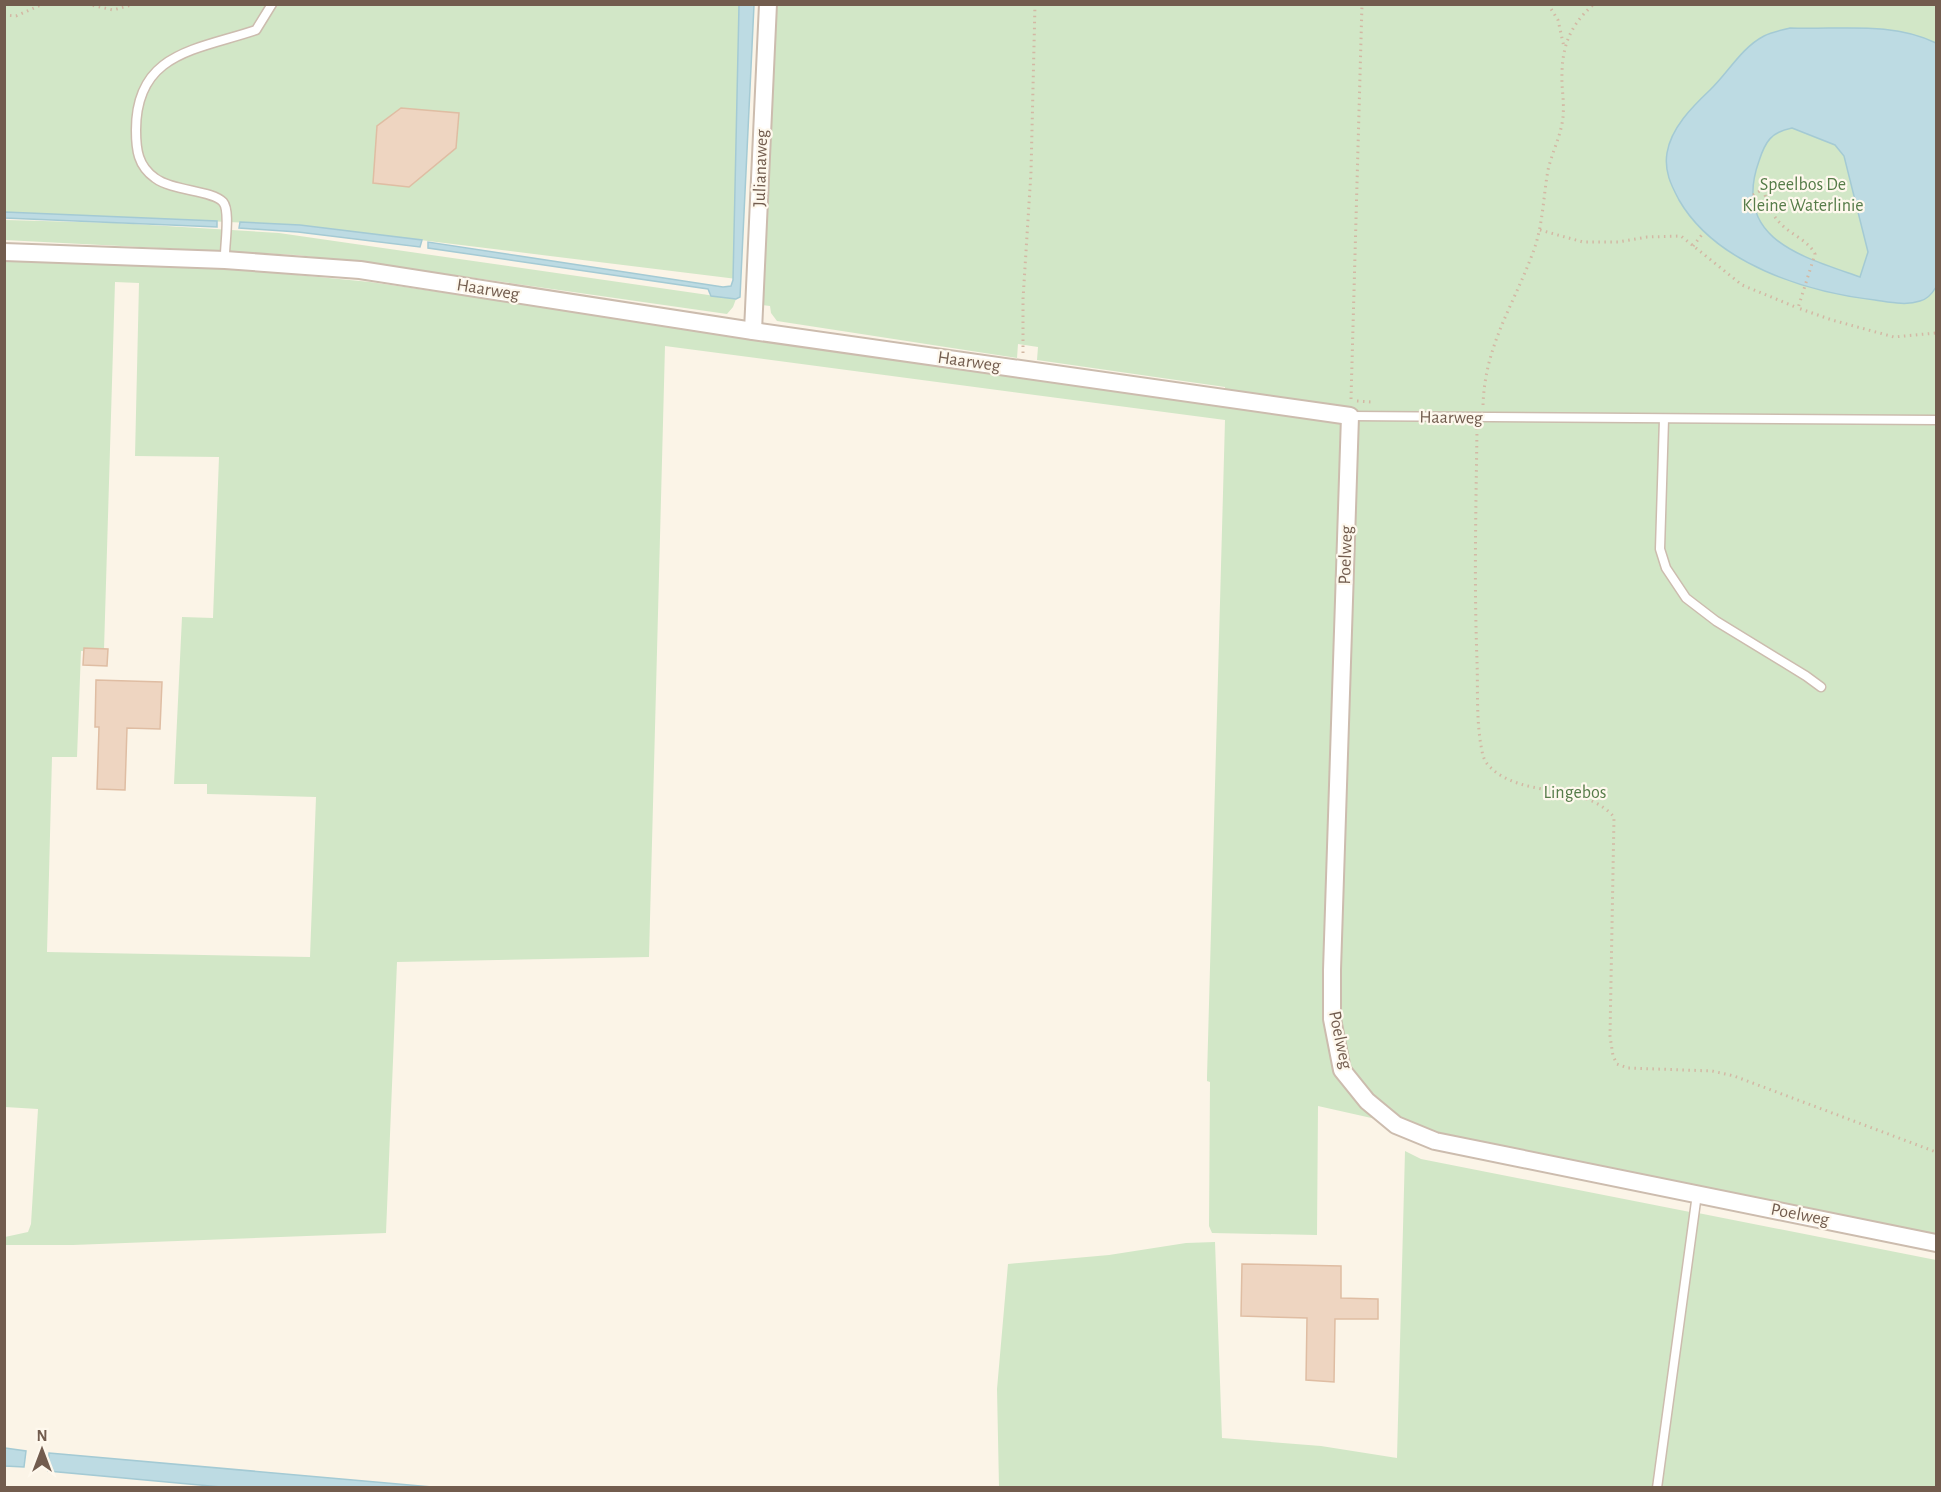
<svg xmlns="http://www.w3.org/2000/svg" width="1941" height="1492" font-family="'Alegreya Sans',sans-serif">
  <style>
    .green { fill: #d2e7c7; fill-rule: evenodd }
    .water { fill: #bddbe3; stroke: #a4cad4; stroke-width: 1.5; fill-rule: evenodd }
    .building { fill: #eed5c1; stroke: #dfbda3; stroke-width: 1.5 }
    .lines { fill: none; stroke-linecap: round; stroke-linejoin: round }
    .lane-casing { stroke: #ccbcae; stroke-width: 11 }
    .street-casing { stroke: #ccbcae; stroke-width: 20 }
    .path { stroke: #d3b8a4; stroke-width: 3; stroke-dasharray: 1.5 4.5; stroke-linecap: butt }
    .lane { stroke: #fff; stroke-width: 8 }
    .street { stroke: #fff; stroke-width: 16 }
    .labels { text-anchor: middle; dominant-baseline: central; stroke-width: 4.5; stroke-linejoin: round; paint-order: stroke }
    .street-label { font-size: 18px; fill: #725c4e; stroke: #fef8ed }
    .park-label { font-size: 18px; fill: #567c49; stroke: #fef8ed }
  </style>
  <rect width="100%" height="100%" fill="#fbf4e7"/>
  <g class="green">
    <polygon points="4,5 749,5 737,279 298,225 5,212"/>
    <path d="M 776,5 L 1936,5 L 1936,1245 L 1318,1106 L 1317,1235 L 1212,1233 L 1209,1226 L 1210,1082 L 1207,1081 L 1207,1077 L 1225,420 L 665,346 L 649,957 L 397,962 L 386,1233 L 73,1245 L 5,1245 L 5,1237 L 28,1232 L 31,1224 L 38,1109 L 5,1107 L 5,256 L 175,263 L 370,282 L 1225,405 L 1225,387 L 1037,360 L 1038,347 L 1018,344 L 1017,358 L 777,321 L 771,313 L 770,306 L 761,305 ZM 115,282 L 139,283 L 135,456 L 219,457 L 213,618 L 182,617 L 174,784 L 207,784 L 207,794 L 316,797 L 310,957 L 47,952 L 52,757 L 77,757 L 81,651 L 104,650 Z"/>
    <polygon points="5,220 117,223 279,233 736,299 733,307 727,314 377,264 296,255 5,240"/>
    <polygon points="1405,1151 1421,1159 1690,1212 1652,1487 999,1487 997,1389 1008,1264 1109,1255 1186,1243 1215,1242 1222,1438 1321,1446 1397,1458"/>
    <polygon points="1698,1213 1936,1260 1936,1487 1661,1488"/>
  </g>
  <g class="water">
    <polygon points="739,5 754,5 740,297 736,299 711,296 708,289 428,248 428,242 723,287 731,286 733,280"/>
    <path d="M 1790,28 C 1838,30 1892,21 1936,43 L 1936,287 C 1932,294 1928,299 1920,301 C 1906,306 1889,302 1875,300 C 1806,292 1716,264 1679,200 C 1671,185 1664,171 1667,153 C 1671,128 1692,107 1710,90 C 1728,73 1741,48 1764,36 C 1772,32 1782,30 1790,28 ZM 1792,128 L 1835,145 L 1844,156 L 1868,252 L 1860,277 C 1803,257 1731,239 1759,161 C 1765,142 1771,132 1792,128 Z"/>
    <polygon points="5,212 217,221 217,227 5,218"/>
    <polygon points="240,222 300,225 422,240 420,247 298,232 239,228"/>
    <polygon points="5,1448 26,1451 24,1467 5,1466"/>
    <polygon points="49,1453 432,1487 232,1488 48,1471"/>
  </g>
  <g class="building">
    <polygon points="401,108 459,113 456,148 409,187 373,183 377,126"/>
    <polygon points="84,648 108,649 107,666 83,665"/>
    <polygon points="96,680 162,682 160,729 127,728 125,790 97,789 99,727 95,727"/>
    <polygon points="1242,1264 1341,1266 1341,1298 1378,1299 1378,1319 1335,1319 1334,1382 1306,1380 1307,1318 1241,1316"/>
  </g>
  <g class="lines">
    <g class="lane-casing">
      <g id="lane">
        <path d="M 225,260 C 224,247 231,211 223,202 C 212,190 172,191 155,178 C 138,166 136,150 136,130 C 136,52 197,50 256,30 L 272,4"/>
        <polyline points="1350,416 1936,420"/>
        <polyline points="1664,419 1660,549 1666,568 1686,598 1716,621 1806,676 1821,687"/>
        <polyline points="1657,1488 1697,1194"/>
      </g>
    </g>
    <g class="street-casing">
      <g id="street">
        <polyline points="4,252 225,260 360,270 753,331 1350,416 1332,970 1332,1019 1342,1070 1367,1101 1396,1125 1435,1141 1936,1243"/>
        <polyline points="753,331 768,4"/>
      </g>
    </g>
    <g class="path">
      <polyline points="87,4 113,10 135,4"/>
      <polyline points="1548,4 1558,20 1564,47"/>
      <polyline points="4,15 16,16 43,4"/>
      <path d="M 1753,195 L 1763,189 C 1767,201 1771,214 1780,223 C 1791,235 1808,240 1815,254 L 1798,308 L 1832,320 L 1894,337 L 1936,333"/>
      <polyline points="1540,230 1583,242 1618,242 1647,237 1681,236 1742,285 1798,308"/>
      <polyline points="1693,246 1704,232"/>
      <polyline points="1023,353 1023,299 1031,172 1035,4"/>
      <polyline points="1351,399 1362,4"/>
      <polyline points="1357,401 1372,402"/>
      <path d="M 1483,405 C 1485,346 1512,308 1532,255 C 1543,228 1543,198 1548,170 C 1552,152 1561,136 1563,117 C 1564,107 1563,96 1562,85 C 1561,50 1567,28 1594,4"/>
      <path d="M 1477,428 C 1476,506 1474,583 1477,660 C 1478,690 1476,722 1482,751 C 1483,757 1485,762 1490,767 C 1522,799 1584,782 1614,817 L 1610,1036 L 1613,1056 L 1617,1064 L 1628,1068 L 1712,1071 L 1734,1076 L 1936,1152"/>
    </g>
    <use href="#lane" class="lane"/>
    <use href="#street" class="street"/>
  </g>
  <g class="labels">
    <g class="street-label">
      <text transform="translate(761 168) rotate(-88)">Julianaweg</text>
      <text transform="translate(488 290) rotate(9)">Haarweg</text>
      <text transform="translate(969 362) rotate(8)">Haarweg</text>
      <text transform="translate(1451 418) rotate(1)">Haarweg</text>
      <text transform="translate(1346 555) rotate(-88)">Poelweg</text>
      <text transform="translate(1340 1040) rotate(78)">Poelweg</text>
      <text transform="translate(1800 1215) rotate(11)">Poelweg</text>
    </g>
    <g class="park-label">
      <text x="1803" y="185">Speelbos De<tspan x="1803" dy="21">Kleine Waterlinie</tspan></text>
      <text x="1575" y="793">Lingebos</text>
    </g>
  </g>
  <rect width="1941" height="1492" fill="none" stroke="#725c4e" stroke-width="12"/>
  <g transform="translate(42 1450)" stroke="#fef8ed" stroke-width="4.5" paint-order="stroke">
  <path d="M0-4.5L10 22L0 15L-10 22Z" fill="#725c4e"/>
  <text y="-9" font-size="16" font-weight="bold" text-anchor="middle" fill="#725c4e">N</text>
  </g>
</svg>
